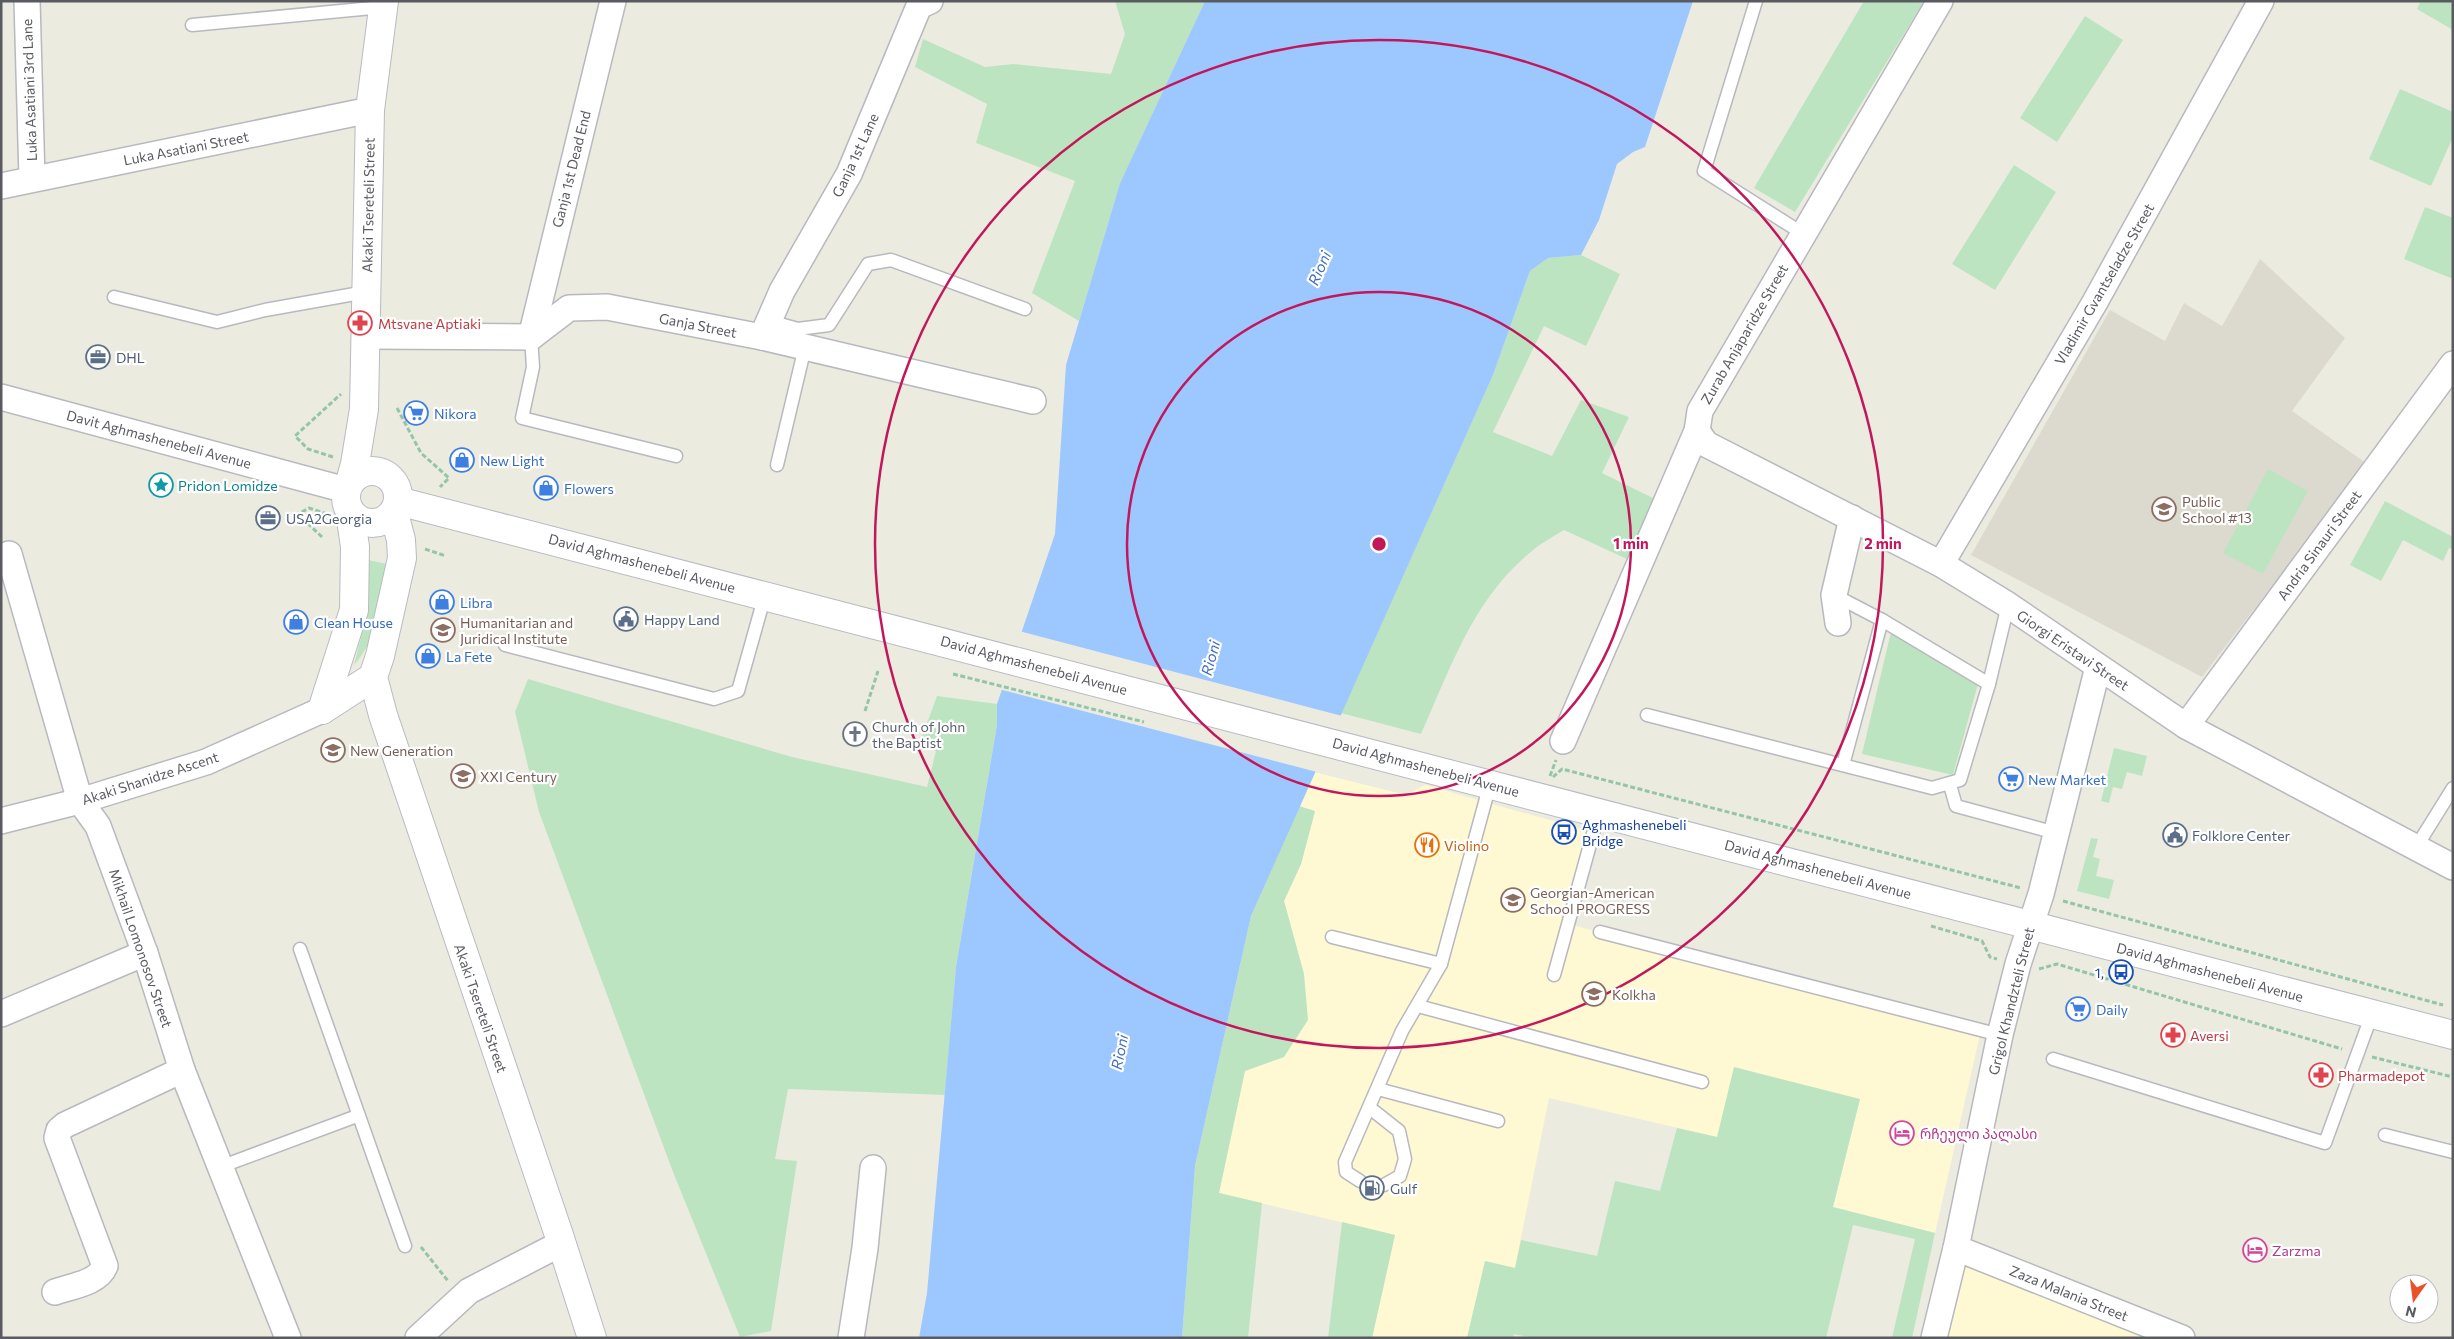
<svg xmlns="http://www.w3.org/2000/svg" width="2454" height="1339" font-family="Commissioner,'Noto Sans Georgian',sans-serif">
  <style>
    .commercial { fill: #fef9d3 }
    .education { fill: #dcdace }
    .green { fill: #bce4c1 }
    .water { fill: #9dc7ff }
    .pier { fill: #ecebe0 }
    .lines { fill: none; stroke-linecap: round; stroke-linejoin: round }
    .lane-casing { stroke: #b8b9bf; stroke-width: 15 }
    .street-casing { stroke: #b8b9bf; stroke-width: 28 }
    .secondary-casing { stroke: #b9bbc2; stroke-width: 30 }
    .path { stroke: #95c5a8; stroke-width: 3; stroke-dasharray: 5 2.5; stroke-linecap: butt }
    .lane { stroke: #fff; stroke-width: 12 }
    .street { stroke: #fff; stroke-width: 25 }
    .secondary { stroke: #fff; stroke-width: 28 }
    .ring { fill: none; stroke: #c2185b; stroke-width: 2.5 }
    .labels { text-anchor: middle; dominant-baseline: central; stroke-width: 4.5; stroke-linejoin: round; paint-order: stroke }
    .street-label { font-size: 14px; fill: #595b61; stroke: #fff }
    .health-label { font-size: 14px; fill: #be3a42; stroke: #fff; text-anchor: start }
    .service-label { font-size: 14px; fill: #4e5e75; stroke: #fff; text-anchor: start }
    .shop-label { font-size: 14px; fill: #366cbe; stroke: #fff; text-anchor: start }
    .culture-label { font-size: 14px; fill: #0d838f; stroke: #fff; text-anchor: start }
    .education-label { font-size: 14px; fill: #785e54; stroke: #fff; text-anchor: start }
    .worship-label { font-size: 14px; fill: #5b616d; stroke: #fff; text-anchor: start }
    .transit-label { font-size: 14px; fill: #164399; stroke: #fff; text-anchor: start }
    .food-label { font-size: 14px; fill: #c56008; stroke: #fff; text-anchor: start }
    .hotel-label { font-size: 14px; fill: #b23c85; stroke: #fff; text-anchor: start }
    .water-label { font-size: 15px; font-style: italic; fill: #406ec2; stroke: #fff }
    .centre { fill: #c2185b; stroke: #fff; stroke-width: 2.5 }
    .ring-label { font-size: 15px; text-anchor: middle; font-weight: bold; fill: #c2185b; stroke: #fff; stroke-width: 4.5; stroke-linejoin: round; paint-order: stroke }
  </style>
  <rect width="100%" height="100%" fill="#ecebe0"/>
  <g class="commercial">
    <polygon points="1314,772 1406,795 1425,785 1592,832 1568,924 1981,1030 1935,1233 1833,1207 1860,1099 1717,1137 1549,1098 1515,1268 1485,1261 1467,1338 1372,1338 1395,1235 1219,1193 1245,1071 1284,1057 1304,974 1284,901 1301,864 1315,812 1299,806"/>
    <polygon points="1967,1259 2149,1332 2147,1338 1947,1338"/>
  </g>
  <polygon class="education" points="2260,259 2345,338 2292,411 2366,463 2202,677 1971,555 2110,310 2165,341 2184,303 2222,326"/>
  <g class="green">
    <polygon points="1115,1 1205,1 1120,183 1079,321 1032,293 1075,181 976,143 987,104 915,67 923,39 985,67 1013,64 1111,74 1125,34"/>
    <polygon points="1864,1 1924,1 1795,212 1754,188"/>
    <polygon points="2421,1 2453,1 2453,30 2417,9"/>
    <polygon points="2085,16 2123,40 2057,142 2020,118"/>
    <polygon points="2400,89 2453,112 2453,137 2431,186 2369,159"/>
    <polygon points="2014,165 2056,192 1995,290 1952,264"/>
    <polygon points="2425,207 2453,218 2453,279 2404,259"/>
    <path d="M 1581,255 L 1620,274 L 1586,346 L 1544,326 L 1493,432 L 1552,456 L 1581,400 L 1629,417 L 1602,473 L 1667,505 L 1640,565 L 1564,530 C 1553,537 1541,543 1532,551 C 1474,597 1450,669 1421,734 L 1341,713 L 1493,375 L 1530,271 L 1548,258 Z"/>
    <polygon points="2268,469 2308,491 2263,574 2223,553"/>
    <polygon points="2385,501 2453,537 2453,549 2449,548 2443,561 2403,540 2381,581 2350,565"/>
    <path d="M 368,560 L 387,564 C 381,599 378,639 354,665 L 365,622 Z"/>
    <polygon points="1891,632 1978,684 1953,775 1862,754"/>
    <polygon points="528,679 792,757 927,787 936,751 919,745 937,696 997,704 997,725 956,967 945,1095 788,1089 775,1159 797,1161 771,1331 740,1337 673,1172 539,812 515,712"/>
    <polygon points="2114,748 2147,756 2142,776 2127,772 2122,789 2113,787 2109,803 2101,801"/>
    <polygon points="1299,806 1315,811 1301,864 1284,901 1304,974 1308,1020 1284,1057 1245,1071 1219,1193 1262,1203 1248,1338 1182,1338 1195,1166 1251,916"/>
    <polygon points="2091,838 2098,839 2093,857 2100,859 2096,876 2114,880 2109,899 2077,891"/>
    <polygon points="1734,1067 1860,1099 1833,1207 1935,1233 1912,1338 1892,1338 1915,1239 1853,1225 1826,1338 1533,1338 1514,1334 1513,1338 1467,1338 1485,1261 1515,1268 1521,1240 1597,1256 1615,1181 1660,1191 1677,1128 1717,1137"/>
    <polygon points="1342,1222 1395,1235 1372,1338 1328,1338"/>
  </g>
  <polygon class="water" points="1205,1 1693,1 1645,147 1633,152 1617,164 1599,220 1581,255 1548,258 1530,271 1493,375 1251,916 1195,1166 1182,1338 919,1338 927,1293 956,967 997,725 997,704 1055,534 1066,365 1120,183"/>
  <polygon class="pier" points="1019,631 1342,716 1317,772 999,689"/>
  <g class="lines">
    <g class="lane-casing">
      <g id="lane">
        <polyline points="1756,1 1704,171 1802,233"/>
        <polyline points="192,25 383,7"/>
        <polyline points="114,297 217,322 265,310 366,292"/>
        <polyline points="769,321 798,329 829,325 868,264 891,260 1025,309"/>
        <polyline points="531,337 533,367 522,418 676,456"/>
        <polyline points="777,465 805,347"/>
        <polyline points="1834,595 1882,620 1843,765"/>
        <polyline points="1882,620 1989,684"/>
        <polyline points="505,645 714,699 738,691 765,595"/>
        <polyline points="1647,715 1932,788 1960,780 1989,684 2008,605"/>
        <polyline points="1950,785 1956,806 2056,833"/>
        <polyline points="2415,849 2453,788"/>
        <polyline points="1600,932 2000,1035"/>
        <polyline points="1332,937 1441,964"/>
        <polyline points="300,949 405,1246"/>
        <polyline points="1554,975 1599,812"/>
        <polyline points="1418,1006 1702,1082"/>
        <polyline points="2053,1059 2325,1143 2372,1014"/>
        <polyline points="1378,1089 1498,1121"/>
        <polyline points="1370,1108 1399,1131 1405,1159 1400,1176 1384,1185"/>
        <polyline points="2385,1135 2453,1152"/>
        <polyline points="220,1167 357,1116"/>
        <polyline points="1360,1181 1346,1172 1345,1162 1402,1031 1441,964 1490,784"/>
      </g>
    </g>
    <g class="street-casing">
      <g id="street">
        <polyline points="27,1 32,179"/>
        <polyline points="1,186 370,110"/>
        <polyline points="365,336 531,337 569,308 607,307 762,337 1033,401"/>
        <polyline points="531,337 613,1"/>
        <polyline points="762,337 782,291 849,174 919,6 930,1"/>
        <polyline points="1,397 346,490"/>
        <polyline points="1697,431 1706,444 1941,564 2008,605 2186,726 2453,867"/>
        <polyline points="9,554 80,801 98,826 145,953 182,1070 288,1338"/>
        <polyline points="1941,564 2095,302 2261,1"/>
        <polyline points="1838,623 1834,595 1852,518"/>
        <polyline points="2186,726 2453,364"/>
        <polyline points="1563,741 1697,431 1700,411 1940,1"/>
        <polyline points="1,821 80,801 206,762 322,710"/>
        <polyline points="1,1014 145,953"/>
        <polyline points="1956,1248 2182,1338"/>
        <path d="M 55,1292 C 72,1286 98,1283 105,1266 L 57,1138 L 59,1130 L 65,1125 L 182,1070"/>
        <polyline points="418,1338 469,1291 562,1243"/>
        <polyline points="851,1338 865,1248 873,1168"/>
        <polyline points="1934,1338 1956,1248 2000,1035 2018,964 2041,894 2098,667"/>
      </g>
    </g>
    <g class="secondary-casing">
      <g id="secondary">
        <circle cx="372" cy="497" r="26"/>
        <polyline points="350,482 355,464 364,409 370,110 384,1"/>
        <polyline points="398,501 2453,1035"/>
        <polyline points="394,513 401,540 402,558 380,656 373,677 383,715 559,1235 592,1338"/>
        <polyline points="322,710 354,610 355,547 350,512"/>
        <polyline points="322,710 373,677"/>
      </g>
    </g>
    <g class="path">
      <polyline points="397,408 421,453 449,478 440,487"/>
      <polyline points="333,457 308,449 295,436 341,394"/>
      <polyline points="377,470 397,476"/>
      <polyline points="322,537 298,514 309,508 327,514"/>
      <polyline points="425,549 446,556"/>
      <polyline points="953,674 1144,722"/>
      <polyline points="865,711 878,671"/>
      <polyline points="1550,776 1556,760"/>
      <polyline points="1553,777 1562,769 2021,888"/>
      <polyline points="2063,901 2443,1005"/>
      <polyline points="1931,926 1982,941 1990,957 1997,959"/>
      <polyline points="2039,969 2057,964 2342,1049"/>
      <polyline points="2372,1057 2453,1077"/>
      <polyline points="421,1247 448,1281"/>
    </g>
    <use href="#lane" class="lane"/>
    <use href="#street" class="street"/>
    <use href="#secondary" class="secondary"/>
  </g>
  <g class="ring">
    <circle cx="1379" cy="544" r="252"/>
    <circle cx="1379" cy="544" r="504"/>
  </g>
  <defs>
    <g id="pharmacy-ring" transform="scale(1.25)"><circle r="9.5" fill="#fff" stroke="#e0444e" stroke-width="1.5"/><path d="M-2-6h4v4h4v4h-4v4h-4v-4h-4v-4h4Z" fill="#e0444e"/></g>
    <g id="office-ring" transform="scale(1.25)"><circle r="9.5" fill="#fff" stroke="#5c6f8a" stroke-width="1.5"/><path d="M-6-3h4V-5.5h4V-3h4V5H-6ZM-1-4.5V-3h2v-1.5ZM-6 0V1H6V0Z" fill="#5c6f8a"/></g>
    <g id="supermarket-ring" transform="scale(1.25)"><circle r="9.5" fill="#fff" stroke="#3f7fe0" stroke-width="1.5"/><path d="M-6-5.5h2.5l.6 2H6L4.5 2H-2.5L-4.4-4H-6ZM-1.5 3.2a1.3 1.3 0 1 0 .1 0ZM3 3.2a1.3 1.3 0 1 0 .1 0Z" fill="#3f7fe0"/></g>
    <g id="shop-ring" transform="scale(1.25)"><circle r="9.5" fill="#fff" stroke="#3f7fe0" stroke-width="1.5"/><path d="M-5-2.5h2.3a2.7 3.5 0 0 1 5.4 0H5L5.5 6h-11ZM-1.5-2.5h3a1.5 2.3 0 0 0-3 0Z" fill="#3f7fe0"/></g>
    <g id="sight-ring" transform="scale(1.25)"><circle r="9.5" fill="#fff" stroke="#0f9aa8" stroke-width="1.5"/><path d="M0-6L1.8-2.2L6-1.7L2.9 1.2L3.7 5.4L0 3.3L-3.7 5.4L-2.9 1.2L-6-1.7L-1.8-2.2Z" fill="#0f9aa8"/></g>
    <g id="school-ring" transform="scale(1.25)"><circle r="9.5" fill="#fff" stroke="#8d6e63" stroke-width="1.5"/><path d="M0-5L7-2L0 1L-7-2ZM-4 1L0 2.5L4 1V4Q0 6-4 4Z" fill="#8d6e63"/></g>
    <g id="civic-ring" transform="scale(1.25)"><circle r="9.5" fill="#fff" stroke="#5c6f8a" stroke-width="1.5"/><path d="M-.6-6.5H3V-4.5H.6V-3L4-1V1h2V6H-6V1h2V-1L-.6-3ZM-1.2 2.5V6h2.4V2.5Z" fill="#5c6f8a"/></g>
    <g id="university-ring" transform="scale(1.25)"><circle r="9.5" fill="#fff" stroke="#8d6e63" stroke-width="1.5"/><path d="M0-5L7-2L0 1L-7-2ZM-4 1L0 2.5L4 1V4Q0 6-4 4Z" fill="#8d6e63"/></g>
    <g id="church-ring" transform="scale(1.25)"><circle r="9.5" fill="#fff" stroke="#6b7280" stroke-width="1.5"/><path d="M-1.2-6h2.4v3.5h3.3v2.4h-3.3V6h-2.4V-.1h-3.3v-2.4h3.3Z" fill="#6b7280"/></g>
    <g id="bus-ring" transform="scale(1.25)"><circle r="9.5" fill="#fff" stroke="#1a4fb4" stroke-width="1.5"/><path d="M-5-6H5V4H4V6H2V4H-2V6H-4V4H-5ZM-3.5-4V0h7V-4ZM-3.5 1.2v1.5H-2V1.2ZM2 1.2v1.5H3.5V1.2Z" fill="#1a4fb4"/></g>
    <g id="restaurant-ring" transform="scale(1.25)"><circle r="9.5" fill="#fff" stroke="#e8710a" stroke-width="1.5"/><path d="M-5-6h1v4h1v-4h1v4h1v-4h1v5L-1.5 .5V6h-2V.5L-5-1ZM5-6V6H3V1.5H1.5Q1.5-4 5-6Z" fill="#e8710a"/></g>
    <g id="hotel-ring" transform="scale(1.25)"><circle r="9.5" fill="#fff" stroke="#d1479c" stroke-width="1.5"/><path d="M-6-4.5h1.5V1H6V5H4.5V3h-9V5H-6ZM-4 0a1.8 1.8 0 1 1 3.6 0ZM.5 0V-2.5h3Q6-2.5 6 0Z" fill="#d1479c"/></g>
    <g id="fuel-ring" transform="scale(1.25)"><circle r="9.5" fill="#fff" stroke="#5c6f8a" stroke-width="1.5"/><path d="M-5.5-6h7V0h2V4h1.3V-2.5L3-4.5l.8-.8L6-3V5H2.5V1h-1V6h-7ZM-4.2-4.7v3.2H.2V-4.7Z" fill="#5c6f8a"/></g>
  </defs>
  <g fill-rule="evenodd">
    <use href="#pharmacy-ring" x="360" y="323"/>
    <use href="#office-ring" x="98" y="357"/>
    <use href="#supermarket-ring" x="416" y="413"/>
    <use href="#shop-ring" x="462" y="460"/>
    <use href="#sight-ring" x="161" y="485"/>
    <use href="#shop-ring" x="546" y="488"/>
    <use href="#school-ring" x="2164" y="509"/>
    <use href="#office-ring" x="268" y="518"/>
    <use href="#shop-ring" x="442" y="602"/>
    <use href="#civic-ring" x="626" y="619"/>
    <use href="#shop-ring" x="296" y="622"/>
    <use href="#university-ring" x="443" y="630"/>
    <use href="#shop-ring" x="428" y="656"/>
    <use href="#church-ring" x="855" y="734"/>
    <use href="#university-ring" x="333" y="750"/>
    <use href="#school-ring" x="463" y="776"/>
    <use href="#supermarket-ring" x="2011" y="779"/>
    <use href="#bus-ring" x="1564" y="832"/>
    <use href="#civic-ring" x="2175" y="835"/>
    <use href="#restaurant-ring" x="1427" y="845"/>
    <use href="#school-ring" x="1513" y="900"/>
    <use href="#bus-ring" x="2121" y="972"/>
    <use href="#university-ring" x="1594" y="994"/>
    <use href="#supermarket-ring" x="2078" y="1009"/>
    <use href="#pharmacy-ring" x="2173" y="1035"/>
    <use href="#pharmacy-ring" x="2321" y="1075"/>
    <use href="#hotel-ring" x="1902" y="1133"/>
    <use href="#fuel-ring" x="1372" y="1188"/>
    <use href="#hotel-ring" x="2255" y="1250"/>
  </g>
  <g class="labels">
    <g class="street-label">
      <text transform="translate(29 90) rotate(-92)">Luka Asatiani 3rd Lane</text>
      <text transform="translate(186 148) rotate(-11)">Luka Asatiani Street</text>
      <text transform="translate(855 155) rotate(-65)">Ganja 1st Lane</text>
      <text transform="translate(571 169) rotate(-76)">Ganja 1st Dead End</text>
      <text transform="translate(368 205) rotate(-89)">Akaki Tsereteli Street</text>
      <text transform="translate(2104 284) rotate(-60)">Vladimir Gvantseladze Street</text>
      <text transform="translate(698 325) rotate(11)">Ganja Street</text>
      <text transform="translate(1744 334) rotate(-60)">Zurab Anjaparidze Street</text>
      <text transform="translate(159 439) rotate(15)">Davit Aghmashenebeli Avenue</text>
      <text transform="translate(2319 545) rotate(-54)">Andria Sinauri Street</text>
      <text transform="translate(642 563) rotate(15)">David Aghmashenebeli Avenue</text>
      <text transform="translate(2073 650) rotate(34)">Giorgi Eristavi Street</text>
      <text transform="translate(1034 665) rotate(15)">David Aghmashenebeli Avenue</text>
      <text transform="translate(1426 767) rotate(15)">David Aghmashenebeli Avenue</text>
      <text transform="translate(150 778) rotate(-18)">Akaki Shanidze Ascent</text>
      <text transform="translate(1818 869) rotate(15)">David Aghmashenebeli Avenue</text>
      <text transform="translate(141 948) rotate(71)">Mikhail Lomonosov Street</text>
      <text transform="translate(2210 972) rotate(15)">David Aghmashenebeli Avenue</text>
      <text transform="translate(2011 1001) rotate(-76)">Grigol Khandzteli Street</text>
      <text transform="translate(481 1008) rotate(71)">Akaki Tsereteli Street</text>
      <text transform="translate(2069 1293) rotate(22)">Zaza Malania Street</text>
    </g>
    <g class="health-label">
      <text x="378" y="323">Mtsvane Aptiaki</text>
      <text x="2190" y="1035">Aversi</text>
      <text x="2338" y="1075">Pharmadepot</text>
    </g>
    <g class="service-label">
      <text x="116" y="357">DHL</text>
      <text x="286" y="518">USA2Georgia</text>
      <text x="644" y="619">Happy Land</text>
      <text x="2192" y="835">Folklore Center</text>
      <text x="1390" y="1188">Gulf</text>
    </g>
    <g class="shop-label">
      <text x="434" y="413">Nikora</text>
      <text x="480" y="460">New Light</text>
      <text x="564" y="488">Flowers</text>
      <text x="460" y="602">Libra</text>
      <text x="314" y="622">Clean House</text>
      <text x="446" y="656">La Fete</text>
      <text x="2028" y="779">New Market</text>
      <text x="2096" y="1009">Daily</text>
    </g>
    <g class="culture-label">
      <text x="178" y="485">Pridon Lomidze</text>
    </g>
    <g class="education-label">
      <text x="2182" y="501">Public<tspan x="2182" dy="16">School #13</tspan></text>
      <text x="460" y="622">Humanitarian and<tspan x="460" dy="16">Juridical Institute</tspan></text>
      <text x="350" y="750">New Generation</text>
      <text x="480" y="776">XXI Century</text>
      <text x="1530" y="892">Georgian-American<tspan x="1530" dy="16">School PROGRESS</tspan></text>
      <text x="1612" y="994">Kolkha</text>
    </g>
    <g class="worship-label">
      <text x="872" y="726">Church of John<tspan x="872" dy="16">the Baptist</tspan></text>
    </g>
    <g class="transit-label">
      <text x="1582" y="824">Aghmashenebeli<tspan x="1582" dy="16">Bridge</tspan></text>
      <text x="2104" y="972" text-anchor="end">1,</text>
    </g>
    <g class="food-label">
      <text x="1444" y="845">Violino</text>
    </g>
    <g class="hotel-label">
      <text x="1920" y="1133">რჩეული პალასი</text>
      <text x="2272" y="1250">Zarzma</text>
    </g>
    <g class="water-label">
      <text transform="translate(1319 268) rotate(-67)">Rioni</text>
      <text transform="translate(1210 658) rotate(-75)">Rioni</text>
      <text transform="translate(1119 1052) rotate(-79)">Rioni</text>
    </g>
  </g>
  <circle cx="1379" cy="544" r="8" class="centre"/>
  <g class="ring-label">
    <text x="1631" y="549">1 min</text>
    <text x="1883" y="549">2 min</text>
  </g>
  <rect width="2454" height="1339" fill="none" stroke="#595b61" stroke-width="5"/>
  <g transform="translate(2414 1299) rotate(194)"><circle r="24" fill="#ffffff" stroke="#bdbdc0"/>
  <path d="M0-4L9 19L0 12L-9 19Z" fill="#e95129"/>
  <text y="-8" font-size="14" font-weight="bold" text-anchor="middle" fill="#595b61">N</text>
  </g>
</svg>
